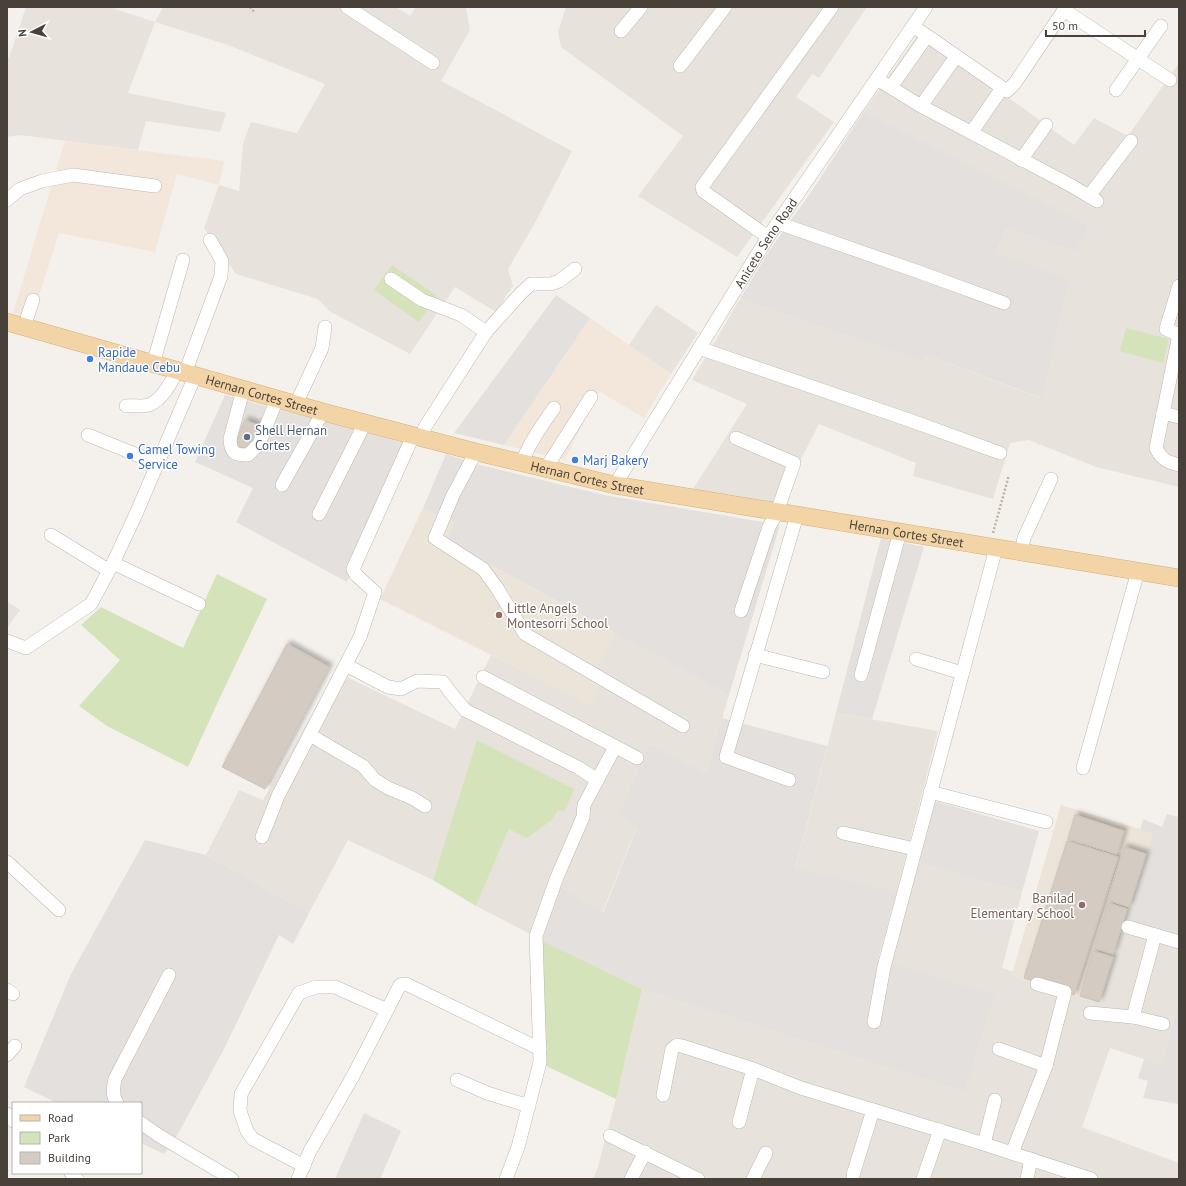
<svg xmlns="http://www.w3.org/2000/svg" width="1186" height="1186" font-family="'PT Sans',sans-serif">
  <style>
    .residential { fill: #e7e2db }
    .commercial { fill: #f3e6da }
    .industrial { fill: #e4e0dd }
    .education { fill: #ebe4d8 }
    .green { fill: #d5e3ba }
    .building { fill: #d4cbc3; stroke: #cec3b7; filter: url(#shadow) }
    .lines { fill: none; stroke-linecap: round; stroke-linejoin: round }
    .minor-casing { stroke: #bfb7af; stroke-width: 14 }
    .major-casing { stroke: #d6af78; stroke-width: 18 }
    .path { stroke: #bfb2a2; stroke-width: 2.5; stroke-dasharray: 2 2; stroke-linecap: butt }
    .minor { stroke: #fff; stroke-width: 13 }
    .major { stroke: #f3d4a6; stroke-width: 17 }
    .shop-dot { fill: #3f7fe0; stroke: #fff; stroke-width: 1.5 }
    .service-dot { fill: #5c6f8a; stroke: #fff; stroke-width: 1.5 }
    .education-dot { fill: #8d6e63; stroke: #fff; stroke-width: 1.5 }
    .labels { text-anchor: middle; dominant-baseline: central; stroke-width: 3; stroke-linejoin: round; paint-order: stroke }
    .street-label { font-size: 13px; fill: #48413a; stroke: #fff }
    .shop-label { font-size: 13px; fill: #366cbe; stroke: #fff; text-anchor: start }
    .service-label { font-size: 13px; fill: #4e5e75; stroke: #fff; text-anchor: start }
    .education-label { font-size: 13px; fill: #785e54; stroke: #fff; text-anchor: start }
  </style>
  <defs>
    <filter id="shadow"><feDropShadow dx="3.5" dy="-3.5" stdDeviation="2" flood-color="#0004"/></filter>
  </defs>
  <rect width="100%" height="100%" fill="#f4f1ec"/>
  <g class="residential">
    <polygon points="26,7 109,7 155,22 163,7 396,7 410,16 416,7 466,7 470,30 441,81 572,151 536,221 508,269 513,286 496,312 455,287 410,354 329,311 318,299 236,274 204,228 219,185 239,191 243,144 251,122 297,133 325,84 228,45 155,22 128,93 226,113 220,132 146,121 138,150 20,135 7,137 7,57 9,58"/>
    <polygon points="566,7 867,7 819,78 812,74 796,97 834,122 737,257 638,196 683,136 561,47 558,32"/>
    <polygon points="919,33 1074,145 1094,118 1128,136 1179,63 1179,487 1096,467 1029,440 1010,443 993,499 913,476 916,463 819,424 778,504 693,489 747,404 692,380 740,299 923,362 927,355 1040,398 1050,356 996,253 1007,228 1076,252 1087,225 864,111"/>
    <polygon points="656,305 698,333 671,374 629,345"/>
    <polygon points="7,601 20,610 7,628"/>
    <polygon points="614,632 729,695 706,772 649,744 618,815 637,826 602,913 534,936 476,906 509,829 553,819 558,810 478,740 433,880 348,840 309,913 206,855 239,790 263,800 336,672 455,729 491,655 590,704 595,670"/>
    <polygon points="836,713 938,731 897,891 795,870"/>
    <polygon points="918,863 1022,892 1002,968 1094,999 1114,930 1179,948 1179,1000 1162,1065 1110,1048 1082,1127 1179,1163 1179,1179 593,1179 597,1170 616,1099 642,989 964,1092 890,964"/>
  </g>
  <g class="commercial">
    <polygon points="65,141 224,161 219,185 177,174 155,252 59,233 32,318 13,313"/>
    <polygon points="590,318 671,374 644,418 599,391 565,460 504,445"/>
  </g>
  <g class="industrial">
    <polygon points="864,111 1088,225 1076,252 1007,228 996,253 1069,280 1041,398 927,355 923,362 740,299 769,251 814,188"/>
    <polygon points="556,295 590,318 504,445 454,433"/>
    <polygon points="225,395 404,443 347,582 236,522 253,488 195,462"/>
    <polygon points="446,454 480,465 604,495 780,525 729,695 447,541 423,508"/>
    <polygon points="881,538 924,547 872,719 836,713"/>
    <polygon points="722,718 827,746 795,869 897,891 878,960 994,995 964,1092 642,989 541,940 552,883 603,913 637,827 618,815 649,744 706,772"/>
    <polygon points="935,801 1039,831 1022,892 918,863"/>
    <polygon points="1167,814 1179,817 1179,937 1117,919 1143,819 1162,827"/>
    <polygon points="145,840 206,855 309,913 293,944 279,935 223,1051 173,1143 164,1154 141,1143 141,1103 57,1103 24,1087 71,974"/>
    <polygon points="1179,1000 1179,1104 1143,1098 1148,1081 1138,1078 1144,1059 1162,1065"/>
    <polygon points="364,1113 401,1131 380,1179 335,1179"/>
  </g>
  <g class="education">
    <polygon points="423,508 455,522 447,541 614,632 595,670 599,690 590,705 380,599"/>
    <polygon points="1061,805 1153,833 1100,1004 1011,977"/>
  </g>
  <g class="green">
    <polygon points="392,265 437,296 419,322 374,290"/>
    <polygon points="1126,328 1169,339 1163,363 1120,351"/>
    <polygon points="217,574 267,599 223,691 188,767 107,726 79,706 120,660 81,625 101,607 183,648"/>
    <polygon points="477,740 574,789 565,811 558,810 553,819 527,838 509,829 476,906 433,880"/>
    <polygon points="541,940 642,989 616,1099 542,1064"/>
  </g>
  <g class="building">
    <polygon points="245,420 260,426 248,454 233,448"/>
    <polygon points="287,644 329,667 265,789 222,767"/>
    <polygon points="1075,815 1124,831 1117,854 1068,839"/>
    <polygon points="1067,841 1118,857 1074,995 1024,978"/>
    <polygon points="1124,847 1146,854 1129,907 1108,900"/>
    <polygon points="1108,903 1127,909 1113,954 1094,948"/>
    <polygon points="1093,951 1113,957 1099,1002 1080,996"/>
  </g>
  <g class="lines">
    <g class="minor-casing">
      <g id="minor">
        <polyline points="347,7 433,63"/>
        <polyline points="913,26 1007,91 1015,83 1064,10 1170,80"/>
        <polyline points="621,31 641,7"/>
        <polyline points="680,66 725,7"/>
        <polyline points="877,79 921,106 1072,186 1097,201"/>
        <polyline points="891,87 927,36"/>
        <polyline points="1116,90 1161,26"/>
        <polyline points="921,106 955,58"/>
        <polyline points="971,133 1000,91"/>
        <polyline points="1021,160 1046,125"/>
        <polyline points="1089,196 1131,141"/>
        <polyline points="7,200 20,189 42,181 73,175 155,186"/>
        <polyline points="778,223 919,272 1004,303"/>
        <polyline points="768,237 703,191 702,187 832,7"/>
        <polyline points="391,279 422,300 461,315 486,332"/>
        <polyline points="1179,286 1166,329 1179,335"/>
        <polyline points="24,327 33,300"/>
        <path d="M 1179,335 L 1156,448 C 1161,459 1167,462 1179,465"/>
        <polyline points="699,348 909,420 1000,453"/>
        <polyline points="153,364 183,260"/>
        <polyline points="185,373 221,276 222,261 210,240"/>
        <path d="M 243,390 L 230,439 C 231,453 234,455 248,455 L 259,444 L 277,399"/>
        <polyline points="296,404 322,348 325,327"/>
        <path d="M 126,406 C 133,405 142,407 149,405 C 162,400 171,383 177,371"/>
        <polyline points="1163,413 1179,417"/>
        <polyline points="88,435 157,463"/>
        <polyline points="420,438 425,427 486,332 522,292 531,284 551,284 559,281 575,269"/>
        <polyline points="736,438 794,463 777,512 769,527 741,611"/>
        <polyline points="476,452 453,495 435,538 483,569 497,588 525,634 683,726"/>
        <path d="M 522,462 C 530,442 542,425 554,408"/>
        <polyline points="546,468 591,397"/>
        <polyline points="282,485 323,412"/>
        <path id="s1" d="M 615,485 L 768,237 L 926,7"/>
        <polyline points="319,514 365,423"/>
        <polyline points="51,535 108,570"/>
        <polyline points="1021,552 1024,538 1051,479"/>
        <polyline points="113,563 199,604"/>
        <polyline points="7,641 26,648 91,604 113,563 136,514 195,376"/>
        <polyline points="755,655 823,672"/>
        <polyline points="916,659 962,673"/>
        <polyline points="346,665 388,687 401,689 417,681 443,682 450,692 465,710 579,768 597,780"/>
        <polyline points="861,675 900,532"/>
        <polyline points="483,677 637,758"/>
        <polyline points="310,735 363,766 375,780 388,788 412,798 425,806"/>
        <polyline points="1083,768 1138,571"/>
        <polyline points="789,780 726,757 797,515"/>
        <polyline points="930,792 1046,822"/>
        <polyline points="843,833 915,849"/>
        <polyline points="262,837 278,796 360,637 375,592 356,575 353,569 413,436"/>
        <polyline points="7,862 59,910"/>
        <polyline points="1128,927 1179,942"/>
        <polyline points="7,990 13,994"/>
        <polyline points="1090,1013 1133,1017 1163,1024"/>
        <polyline points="1133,1017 1155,935"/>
        <polyline points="874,1022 884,967 996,548"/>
        <polyline points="999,1049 1046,1066"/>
        <polyline points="7,1055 15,1046"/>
        <polyline points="457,1080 487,1093 529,1106"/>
        <polyline points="663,1095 672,1049 677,1045 682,1046 753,1069 801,1088 984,1144 1091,1179"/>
        <path d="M 117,1103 C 112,1096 113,1088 115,1079 L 169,975"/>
        <polyline points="7,1114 13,1121"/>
        <polyline points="739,1122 753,1069"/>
        <polyline points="141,1123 158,1135 232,1179"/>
        <polyline points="610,1136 698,1179"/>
        <polyline points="984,1144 995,1100"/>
        <polyline points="1012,1153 1046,1066 1065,992 1037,984"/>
        <polyline points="304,1166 253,1139 247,1131 240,1111 241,1094 299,993 316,987 335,987 387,1010"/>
        <polyline points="71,1173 77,1179"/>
        <polyline points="853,1175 873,1110"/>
        <polyline points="298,1179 310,1151 353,1076 400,985 406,984 540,1049"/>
        <polyline points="506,1179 518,1147 540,1062 536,936 557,877 583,817 584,805 615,747"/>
        <polyline points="631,1179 645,1152"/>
        <polyline points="753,1179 766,1153"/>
        <polyline points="923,1179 940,1130"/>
        <polyline points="1027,1179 1031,1159"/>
      </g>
    </g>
    <g class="major-casing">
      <g id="major">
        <path id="s2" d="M 7,322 L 323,412 L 476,452 L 615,485 L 1179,578"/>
      </g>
    </g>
    <g class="path">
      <polyline points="250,7 255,13"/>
      <polyline points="993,533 1009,475"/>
    </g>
    <use href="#minor" class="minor"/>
    <use href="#major" class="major"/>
  </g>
  <g class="shop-dot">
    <circle cx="90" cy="359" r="4"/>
    <circle cx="130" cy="456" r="4"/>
    <circle cx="575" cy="460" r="4"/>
  </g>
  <circle class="service-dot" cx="247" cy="437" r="4"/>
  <g class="education-dot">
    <circle cx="499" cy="615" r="4"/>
    <circle cx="1082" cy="905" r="4"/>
  </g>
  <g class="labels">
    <g class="street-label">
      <text stroke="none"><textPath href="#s1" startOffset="285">Aniceto Seno Road</textPath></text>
      <text stroke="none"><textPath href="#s2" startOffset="265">Hernan Cortes Street</textPath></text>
      <text stroke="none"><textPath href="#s2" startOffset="601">Hernan Cortes Street</textPath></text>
      <text stroke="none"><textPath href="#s2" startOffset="925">Hernan Cortes Street</textPath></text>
    </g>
    <g class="shop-label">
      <text x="98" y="352">Rapide<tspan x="98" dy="15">Mandaue Cebu</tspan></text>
      <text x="138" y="449">Camel Towing<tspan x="138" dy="15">Service</tspan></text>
      <text x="583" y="460">Marj Bakery</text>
    </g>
    <g class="service-label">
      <text x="255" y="430">Shell Hernan<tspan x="255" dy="15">Cortes</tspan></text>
    </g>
    <g class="education-label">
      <text x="507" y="608">Little Angels<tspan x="507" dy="15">Montesorri School</tspan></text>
      <text x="1074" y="898" text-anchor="end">Banilad<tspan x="1074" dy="15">Elementary School</tspan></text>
    </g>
  </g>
  <rect width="1186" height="1186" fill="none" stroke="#48413a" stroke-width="16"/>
  <rect x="12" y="1102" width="130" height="72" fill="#ffffff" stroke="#b6b3b0"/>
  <rect x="20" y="1115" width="20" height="6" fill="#f3d4a6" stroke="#b6b3b0"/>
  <text x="48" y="1122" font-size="12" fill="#48413a">Road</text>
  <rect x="20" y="1132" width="20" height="12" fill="#d5e3ba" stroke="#b6b3b0"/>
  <text x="48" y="1142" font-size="12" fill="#48413a">Park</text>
  <rect x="20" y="1152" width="20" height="12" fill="#d4cbc3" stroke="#b6b3b0"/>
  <text x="48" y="1162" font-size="12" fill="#48413a">Building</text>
  <g transform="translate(32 32) rotate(264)" stroke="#ffffff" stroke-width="3" paint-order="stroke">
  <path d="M0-3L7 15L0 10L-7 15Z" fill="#48413a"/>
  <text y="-6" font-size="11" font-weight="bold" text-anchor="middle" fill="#48413a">N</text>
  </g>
  <path d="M1046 30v6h99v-6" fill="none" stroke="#48413a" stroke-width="2"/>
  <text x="1052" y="30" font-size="12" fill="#48413a" stroke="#ffffff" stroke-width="3" paint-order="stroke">50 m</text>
</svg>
